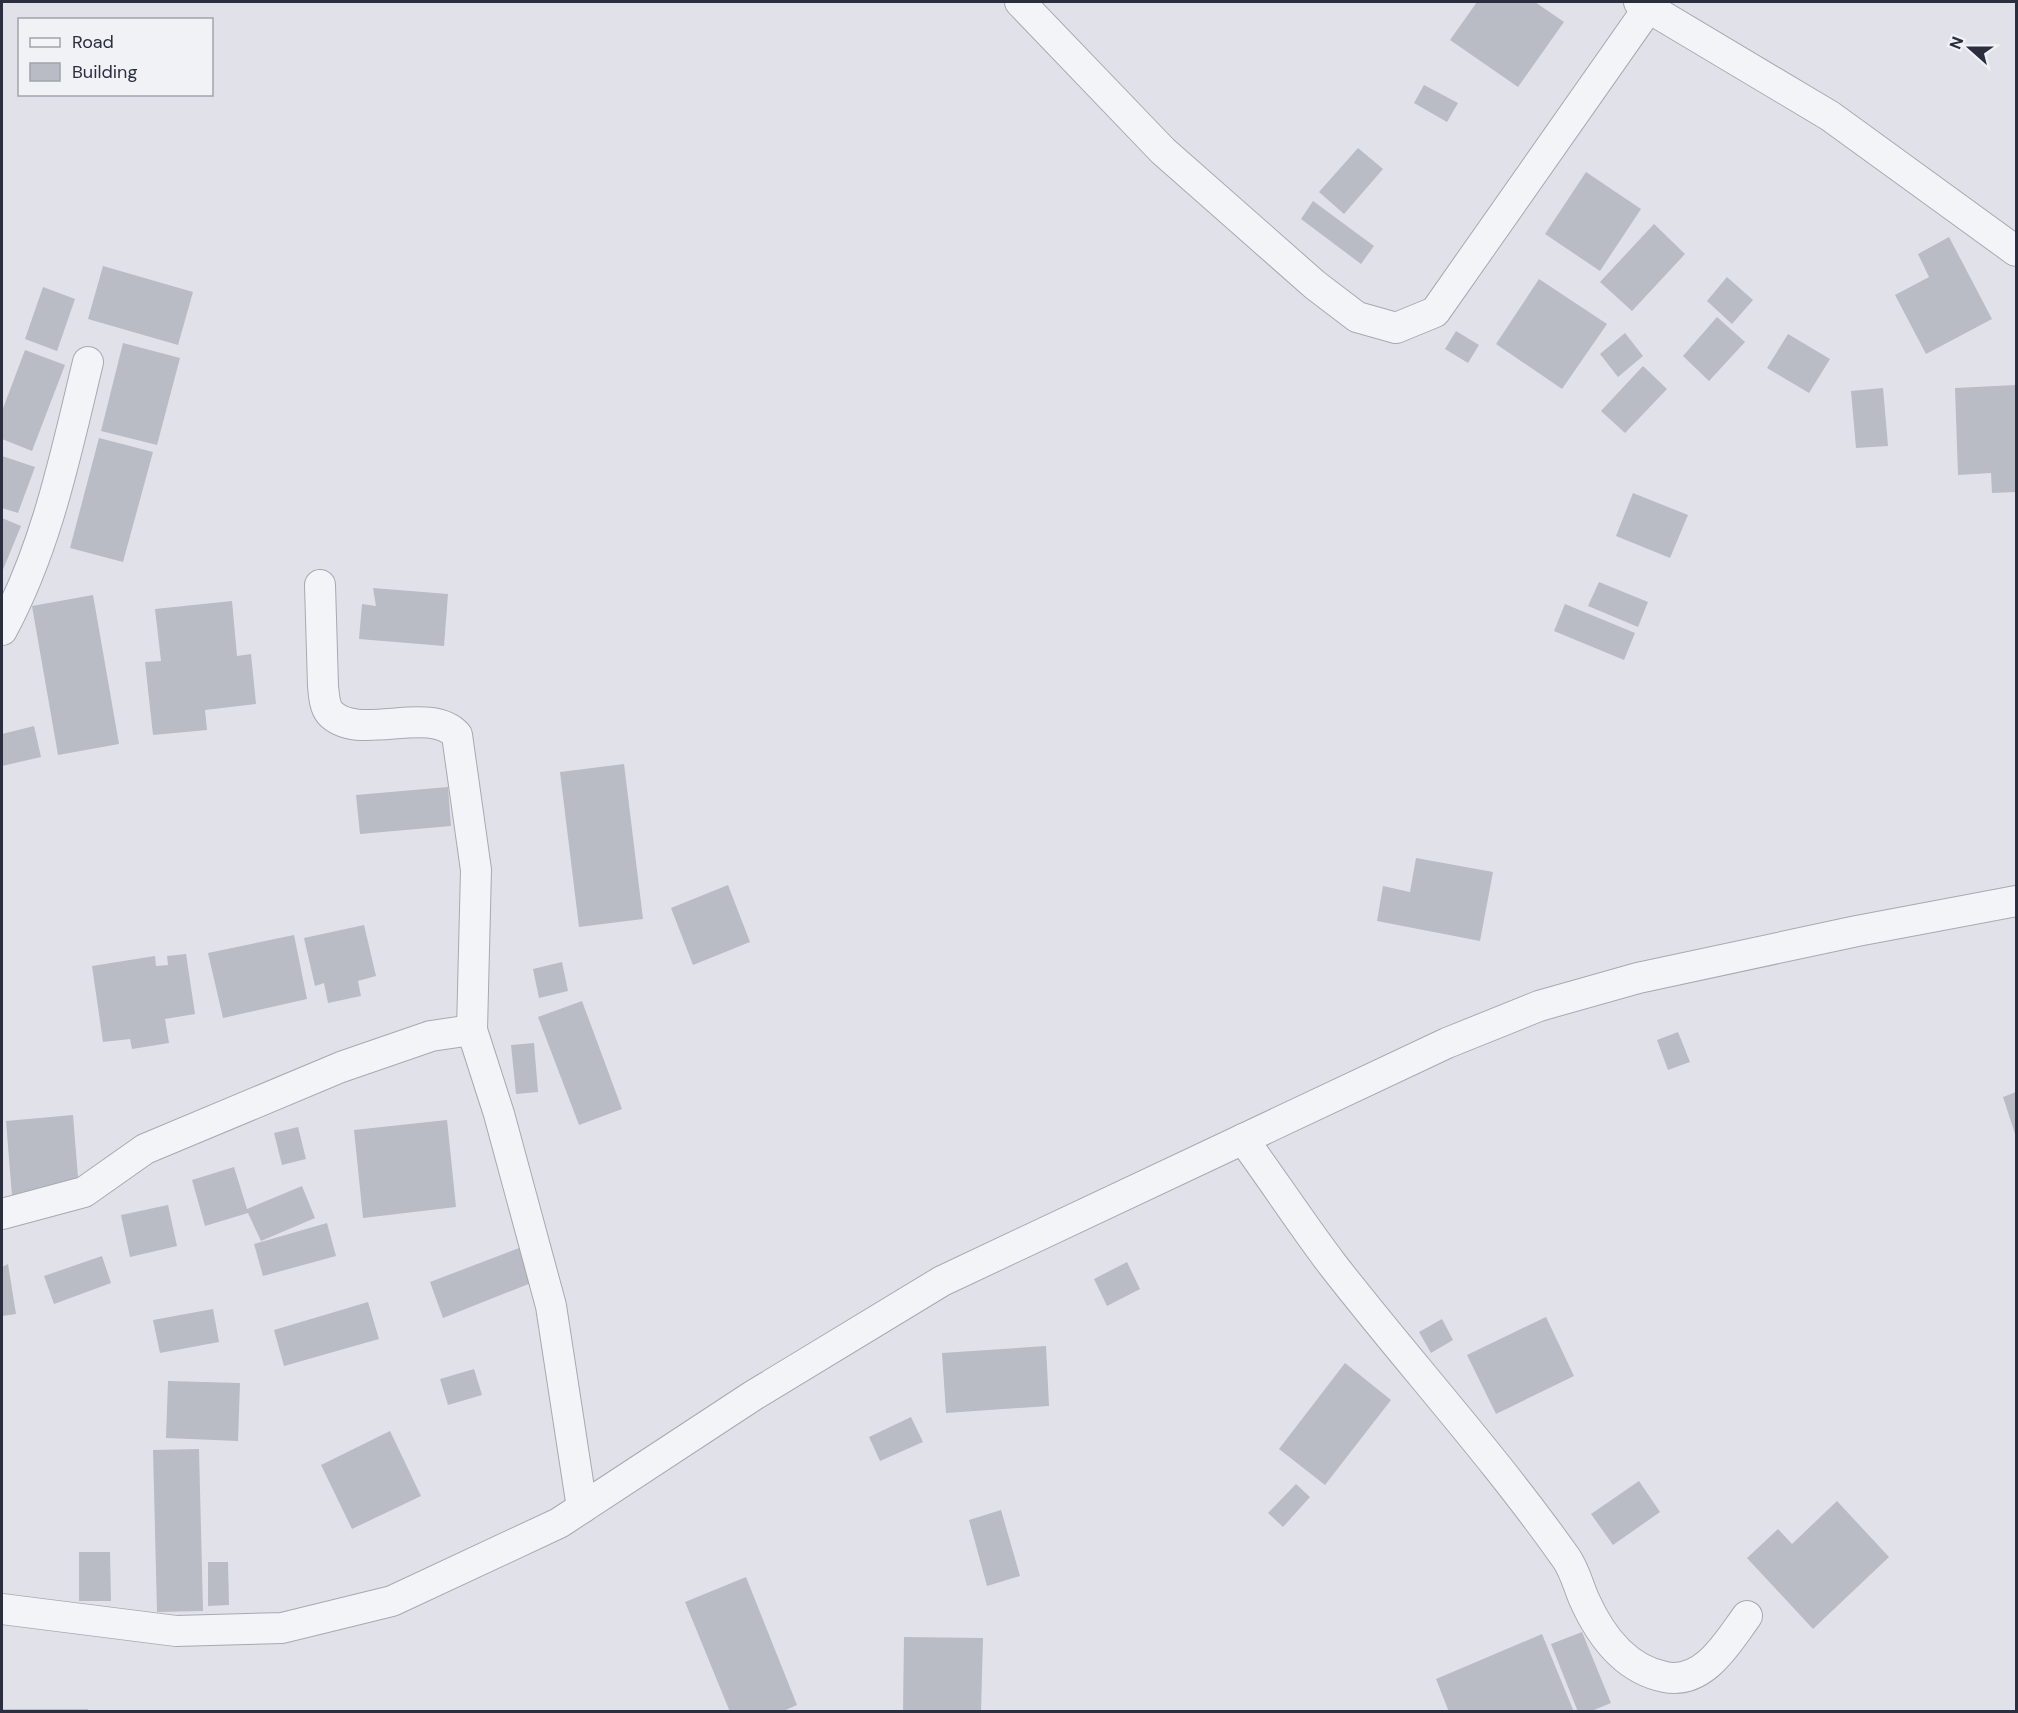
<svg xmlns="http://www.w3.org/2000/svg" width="2018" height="1713" font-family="'DM Sans',sans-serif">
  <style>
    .building { fill: #b9bbc5 }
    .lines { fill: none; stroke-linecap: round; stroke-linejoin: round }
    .minor-casing { stroke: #a7a8b3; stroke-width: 32 }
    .minor { stroke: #f3f4f7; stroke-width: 30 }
  </style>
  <rect width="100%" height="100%" fill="#e1e2e9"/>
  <g class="building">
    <polygon points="1477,2 1535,2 1564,22 1518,87 1450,40"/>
    <polygon points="1424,85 1458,103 1447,122 1414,103"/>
    <polygon points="1358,148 1383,169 1344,214 1319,192"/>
    <polygon points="1586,172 1641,209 1600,271 1545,234"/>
    <polygon points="1313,201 1374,246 1361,264 1301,219"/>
    <polygon points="1654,224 1685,254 1632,311 1600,282"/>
    <polygon points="1949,237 1992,319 1926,354 1895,295 1929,277 1918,254"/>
    <polygon points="103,266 193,292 178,345 88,319"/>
    <polygon points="1727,277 1753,300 1732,324 1707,301"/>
    <polygon points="1539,279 1607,324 1562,389 1496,344"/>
    <polygon points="43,287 75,299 57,351 25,339"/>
    <polygon points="1717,317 1745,342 1709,381 1683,356"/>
    <polygon points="1456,331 1479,345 1468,363 1445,349"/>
    <polygon points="1625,333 1643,356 1618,377 1600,354"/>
    <polygon points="1788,334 1830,359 1809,393 1767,368"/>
    <polygon points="123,343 180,358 157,445 101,431"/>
    <polygon points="25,350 65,365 32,451 2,439 2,411"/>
    <polygon points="1643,366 1667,389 1625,433 1601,411"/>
    <polygon points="2016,385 2016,492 1992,493 1991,473 1958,475 1955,388"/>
    <polygon points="1883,388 1888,446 1856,448 1851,391"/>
    <polygon points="99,438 153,452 123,562 70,548"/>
    <polygon points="2,456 35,467 18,513 2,508"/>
    <polygon points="1633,493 1688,515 1670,558 1616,536"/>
    <polygon points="2,518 21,526 2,572"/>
    <polygon points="1599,582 1648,602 1638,627 1588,606"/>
    <polygon points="373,588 448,594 444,646 359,639 362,604 376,606"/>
    <polygon points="93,595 119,744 58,755 32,606"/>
    <polygon points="232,601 237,656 251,654 256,704 205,710 207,730 153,735 145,662 161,661 155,609"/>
    <polygon points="1565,604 1635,633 1624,660 1554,631"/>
    <polygon points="34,726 41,757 2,766 2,734"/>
    <polygon points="624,764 643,919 579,927 560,772"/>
    <polygon points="448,787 451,826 360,834 356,795"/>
    <polygon points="1416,858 1493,872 1480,941 1377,921 1383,886 1410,892"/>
    <polygon points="728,885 750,942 693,965 671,908"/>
    <polygon points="364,925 376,976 358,981 361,996 328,1003 324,983 315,986 304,938"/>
    <polygon points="294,935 307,999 223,1018 208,953"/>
    <polygon points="186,954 195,1014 165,1019 169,1043 132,1049 130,1039 103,1042 92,966 155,956 156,966 168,965 167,956"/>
    <polygon points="562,962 568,991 539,998 533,969"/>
    <polygon points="582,1001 622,1109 579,1125 538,1017"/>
    <polygon points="1678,1032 1690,1062 1668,1070 1657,1040"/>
    <polygon points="534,1043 538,1092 516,1094 511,1045"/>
    <polygon points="2016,1092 2016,1137 2003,1097"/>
    <polygon points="73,1115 79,1190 12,1196 6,1121"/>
    <polygon points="447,1120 456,1207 363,1218 354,1130"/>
    <polygon points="298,1127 306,1159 282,1165 274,1133"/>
    <polygon points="234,1167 247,1209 302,1186 315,1218 261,1241 248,1213 205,1226 192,1180"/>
    <polygon points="168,1205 177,1246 130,1257 121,1215"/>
    <polygon points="327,1223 336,1256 263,1276 254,1244"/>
    <polygon points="519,1248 531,1283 443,1318 430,1282"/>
    <polygon points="102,1256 111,1283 54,1304 44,1276"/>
    <polygon points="1127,1262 1140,1289 1107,1306 1094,1279"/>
    <polygon points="8,1264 16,1314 2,1316 2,1267"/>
    <polygon points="368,1302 379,1339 284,1366 274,1330"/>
    <polygon points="213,1309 219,1342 160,1353 153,1320"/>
    <polygon points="1546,1317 1574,1376 1496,1414 1467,1355"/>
    <polygon points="1442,1319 1453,1340 1431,1353 1419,1332"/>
    <polygon points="1046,1346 1049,1406 946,1413 942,1353"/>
    <polygon points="1345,1363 1391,1400 1325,1485 1279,1449"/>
    <polygon points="474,1369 482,1395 448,1405 440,1379"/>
    <polygon points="168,1381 240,1383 238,1441 166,1438"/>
    <polygon points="911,1417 923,1442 880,1461 869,1437"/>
    <polygon points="390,1431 421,1496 352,1529 321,1465"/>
    <polygon points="199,1449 203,1611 157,1612 153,1450"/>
    <polygon points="1639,1481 1660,1512 1613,1545 1591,1514"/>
    <polygon points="1296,1484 1310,1497 1283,1527 1268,1513"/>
    <polygon points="1837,1501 1889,1557 1813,1629 1747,1558 1778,1529 1792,1544"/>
    <polygon points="1001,1510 1020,1576 987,1586 969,1520"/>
    <polygon points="79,1552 110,1552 111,1601 79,1601"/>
    <polygon points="208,1562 228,1562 229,1605 208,1606"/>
    <polygon points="746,1577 797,1705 781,1712 730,1712 685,1602"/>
    <polygon points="1582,1632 1611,1703 1589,1712 1578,1712 1551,1644"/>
    <polygon points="1542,1634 1574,1712 1449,1712 1436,1679"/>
    <polygon points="904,1637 983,1638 981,1712 903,1712"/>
    <rect x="2" y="1709" width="86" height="3"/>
  </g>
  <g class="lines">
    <g class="minor-casing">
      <g id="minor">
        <polyline points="1020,2 1163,151 1315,285 1357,317 1396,328 1435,312 1649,7"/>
        <polyline points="1639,2 1830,116 2016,251"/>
        <path d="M 320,585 L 323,686 C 324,694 324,706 330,713 C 358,743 429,704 457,735 L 476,870 L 472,1030 L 499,1114 L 551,1306 L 582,1508"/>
        <path d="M 2,630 C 47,547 66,453 88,362"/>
        <path d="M 1243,1139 C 1273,1180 1301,1223 1332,1264 C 1409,1363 1494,1456 1566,1558 C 1575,1571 1578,1585 1584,1599 C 1600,1635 1624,1669 1665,1677 C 1704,1685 1728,1642 1747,1616"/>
        <polyline points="2,1214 84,1192 145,1149 341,1067 431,1036 472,1030"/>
        <polyline points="2,1609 176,1631 282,1628 392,1601 559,1523 754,1395 942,1281 1447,1043 1539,1006 1638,978 1857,931 2016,901"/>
      </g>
    </g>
    <use href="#minor" class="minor"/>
  </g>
  <rect width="2018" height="1713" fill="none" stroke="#2b2e3f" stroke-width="6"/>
  <rect x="18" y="18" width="195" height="78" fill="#f0f2f6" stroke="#a1a4ad" stroke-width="1.5"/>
  <rect x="30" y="38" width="30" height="9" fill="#f3f4f7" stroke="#a1a4ad" stroke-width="1.5"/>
  <text x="72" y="48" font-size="18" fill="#2b2e3f">Road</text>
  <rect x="30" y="63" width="30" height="18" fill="#b9bbc5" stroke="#a1a4ad" stroke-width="1.5"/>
  <text x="72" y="78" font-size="18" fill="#2b2e3f">Building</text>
  <g transform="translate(1970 48) rotate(291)" stroke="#f0f2f6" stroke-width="4.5" paint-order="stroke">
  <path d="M0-4.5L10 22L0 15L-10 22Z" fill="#2b2e3f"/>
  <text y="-9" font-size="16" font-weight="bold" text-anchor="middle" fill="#2b2e3f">N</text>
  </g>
</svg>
